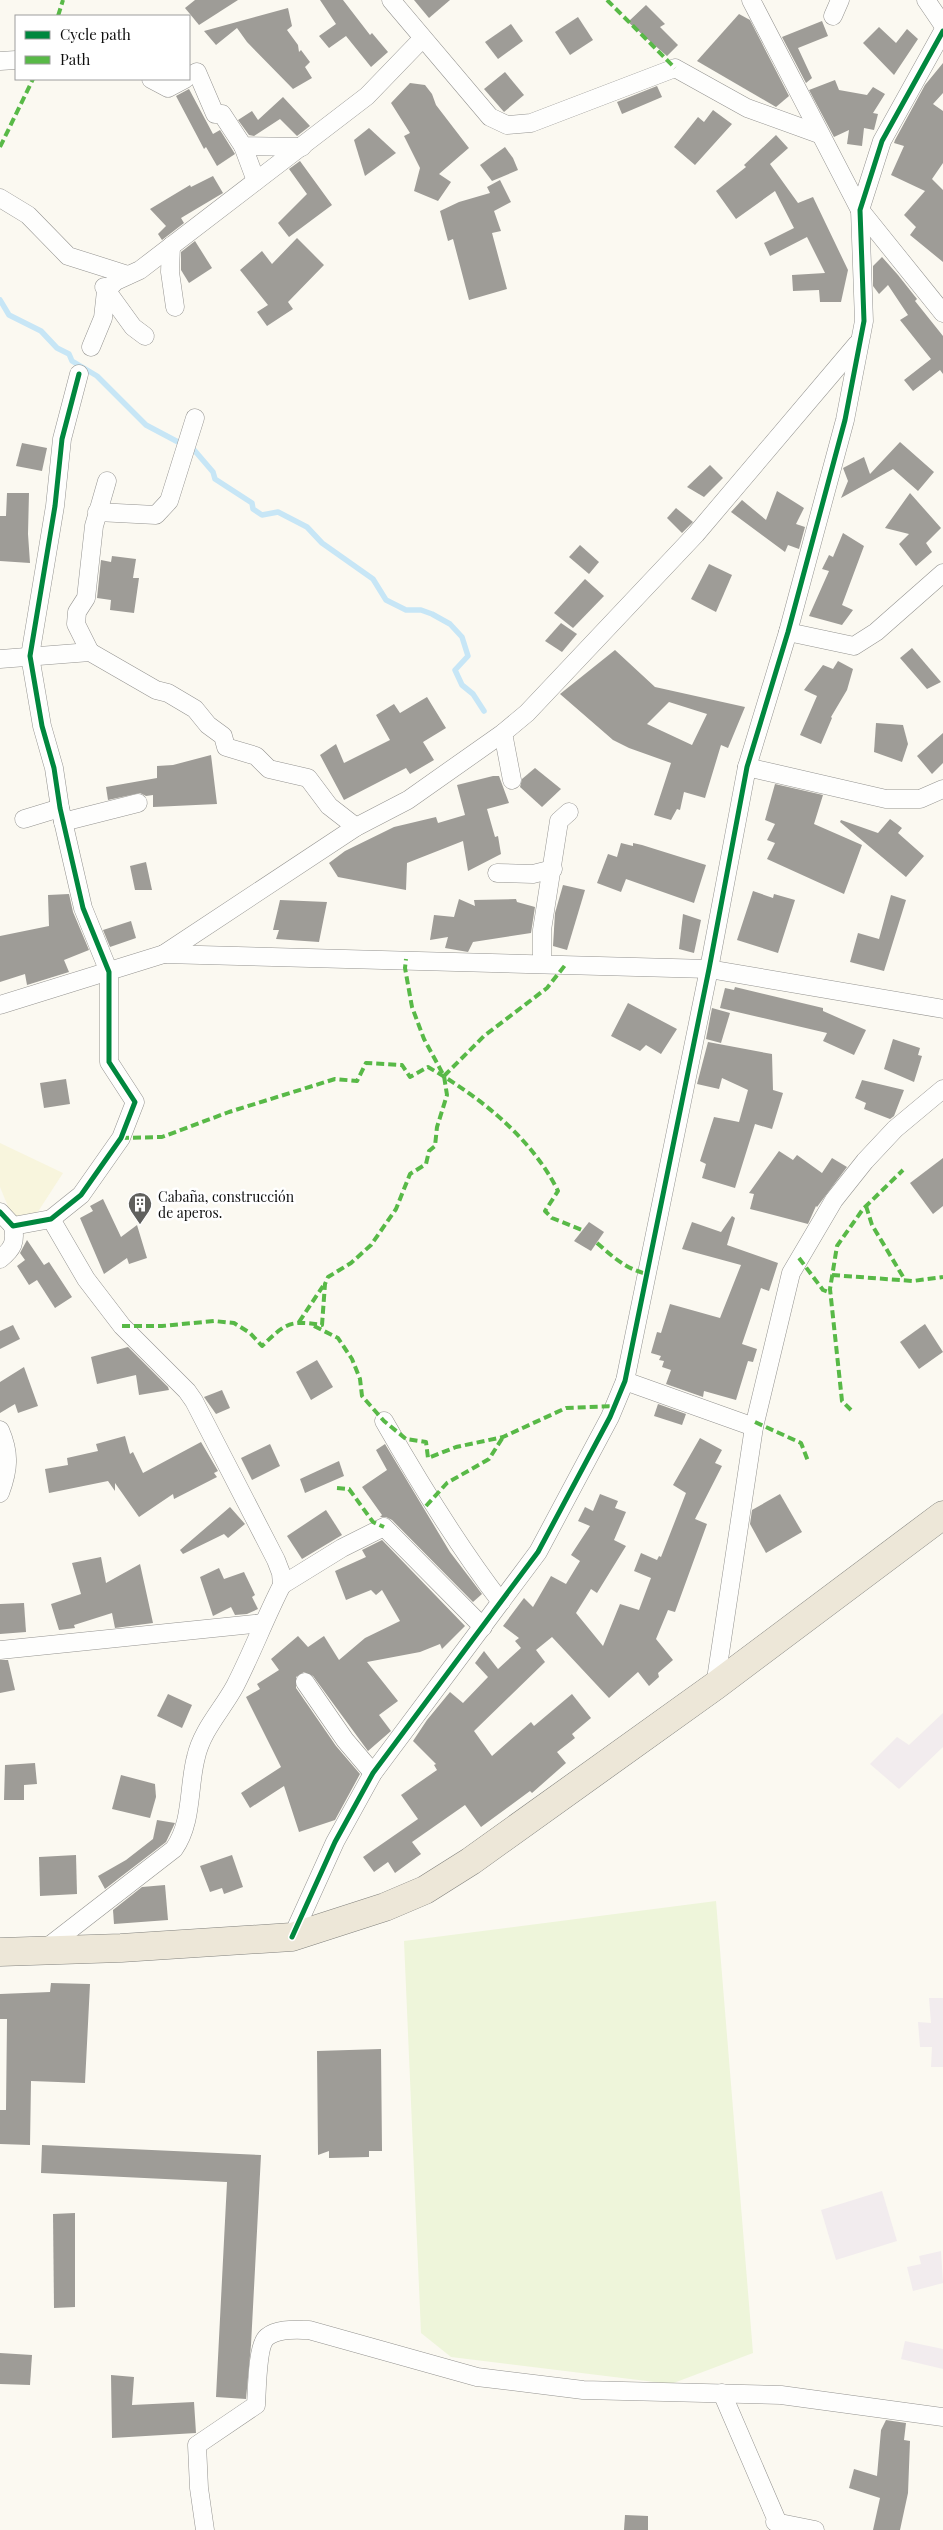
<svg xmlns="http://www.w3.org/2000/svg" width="943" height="2530" font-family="'Playfair Display',serif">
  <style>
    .industrial { fill: #f2ecee }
    .farmland { fill: #f8f5dd }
    .pitch { fill: #eef5da }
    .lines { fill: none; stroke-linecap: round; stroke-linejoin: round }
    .stream { stroke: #c7e6f6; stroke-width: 5.5 }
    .building { fill: #9e9c97; fill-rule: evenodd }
    .street-casing { stroke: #949390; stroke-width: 19 }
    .primary-casing { stroke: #81817d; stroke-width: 29 }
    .street { stroke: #fefefd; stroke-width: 18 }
    .primary { stroke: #ede7d8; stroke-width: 28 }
    .quiet { stroke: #58b947; stroke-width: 4; stroke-dasharray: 8 4; stroke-linecap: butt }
    .cycleway-casing { stroke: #fff; stroke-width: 8 }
    .cycleway { stroke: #00873e; stroke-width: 5 }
    .labels { text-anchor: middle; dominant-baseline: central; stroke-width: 5; stroke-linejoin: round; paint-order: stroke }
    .poi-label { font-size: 14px; fill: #0d0d0d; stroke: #fff; text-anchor: start }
  </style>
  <rect width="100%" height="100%" fill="#fbf9f1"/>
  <g class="industrial">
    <polygon points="943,1713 943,1747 899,1789 870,1764 897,1737 909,1745"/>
    <polygon points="929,1998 943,1998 943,2067 931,2067 932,2047 920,2047 918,2022 931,2023"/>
    <polygon points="882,2191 897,2241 836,2260 821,2210"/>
    <polygon points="941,2251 943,2283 913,2291 907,2267 921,2264 919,2256"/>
    <polygon points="905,2341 943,2349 943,2369 901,2359"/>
  </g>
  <polygon class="farmland" points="0,1143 63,1173 30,1224 14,1221 0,1187"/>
  <polygon class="pitch" points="716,1901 753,2353 671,2384 451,2357 421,2333 404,1941"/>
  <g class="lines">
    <polyline class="stream" points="0,300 9,315 41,331 57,348 69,354 72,361 97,376 146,425 195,451 213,472 215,479 252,503 253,509 262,515 278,512 307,527 322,543 373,579 386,600 406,610 421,610 432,614 450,624 462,637 468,656 455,670 462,685 473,694 484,711"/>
  </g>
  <g class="building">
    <polygon points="195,0 238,0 199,25 185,8"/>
    <polygon points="320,0 343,0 370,35 372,33 388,52 371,67 346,36 329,48 319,36 336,24"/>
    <polygon points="414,0 450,0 429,18"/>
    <polygon points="646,5 665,24 660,27 678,45 667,56 628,22"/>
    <polygon points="288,8 292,26 287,30 298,45 299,52 301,50 310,62 305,67 312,78 293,89 247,42 237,28 216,45 204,31"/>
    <polygon points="739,14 750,20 789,96 776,107 697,61"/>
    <polygon points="578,17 593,40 570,55 555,32"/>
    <polygon points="822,21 828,36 798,48 812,78 806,83 782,37"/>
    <polygon points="511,24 523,41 498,59 485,42"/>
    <polygon points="879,27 896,43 907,29 918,39 894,75 863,43"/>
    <polygon points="943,63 943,93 933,104 943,111 943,163 932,179 943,190 943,262 910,235 916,227 904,215 925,191 891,175 904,146 894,143 895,140 925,85"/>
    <polygon points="505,72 524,95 504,112 484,89"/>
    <polygon points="835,80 839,90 867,95 873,87 885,94 873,113 878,114 874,130 864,128 862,146 847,144 849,130 834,137 809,90"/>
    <polygon points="410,83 425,85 432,94 436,105 469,148 439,174 451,182 438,201 414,191 420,168 404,136 410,133 391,103"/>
    <polygon points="657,86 662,97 622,114 617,102"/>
    <polygon points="189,89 213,134 220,130 235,154 217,166 206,147 204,149 176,96"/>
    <polygon points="283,97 310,126 297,136 280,119 254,136 249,135 238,120 252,111 258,120"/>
    <polygon points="713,110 732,124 695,165 674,147 698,117 704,122"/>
    <polygon points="369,128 396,153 365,176 354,140"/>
    <polygon points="776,135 788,148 770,164 798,203 813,197 848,270 841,302 820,302 819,290 793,291 792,275 825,273 807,237 770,256 764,243 794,228 775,191 736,219 716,191 746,167 744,165"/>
    <polygon points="505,147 513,158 518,170 492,181 480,165"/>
    <polygon points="300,161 332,205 289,237 278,223 307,194 289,169"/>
    <polygon points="213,176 223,193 181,218 184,223 162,240 158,234 166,226 150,209 190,185 191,187"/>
    <polygon points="500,180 511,202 494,211 501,231 492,233 507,289 469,300 453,239 448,241 440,211 459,202 490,193 487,187"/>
    <polygon points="297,238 324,265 288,302 293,309 267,326 257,312 268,305 240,270 262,251 272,264"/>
    <polygon points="195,241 212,268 189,283 181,270 181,252"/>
    <polygon points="882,257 898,275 917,299 915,301 943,336 943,374 940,370 913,391 904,380 931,359 900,320 908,315 888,285 879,294 873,286 873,266"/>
    <polygon points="900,442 934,472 918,491 893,469 841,498 848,481 843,468 864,457 870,474"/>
    <polygon points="22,443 47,448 42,471 16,466"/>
    <polygon points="710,465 723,478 704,497 687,487"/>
    <polygon points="777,491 804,508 796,524 805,527 799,549 788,545 785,552 731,512 742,500 766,520"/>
    <polygon points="7,493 29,493 28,534 30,563 0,561 0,516 6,516"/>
    <polygon points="910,493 941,528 926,543 932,552 916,566 899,544 909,534 885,528"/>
    <polygon points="676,508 693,522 682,533 667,518"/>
    <polygon points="843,533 864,546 842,605 853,610 842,625 809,616 829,571 822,569 829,555 833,557"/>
    <polygon points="580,545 599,562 589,574 569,557"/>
    <polygon points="112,556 136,559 133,578 139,578 134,613 110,610 111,600 97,598 101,560 111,562"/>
    <polygon points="709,564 732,575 716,612 691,599"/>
    <polygon points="585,579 604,596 573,628 554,613"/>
    <polygon points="561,623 577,634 562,652 545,641"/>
    <polygon points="912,648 941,682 927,689 900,658"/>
    <path d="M 615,650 L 655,687 L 745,707 L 728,748 L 721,745 L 705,798 L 684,792 L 680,810 L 677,809 L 671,820 L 654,815 L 671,763 L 629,748 L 613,740 L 560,694 ZM 669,702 L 707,714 L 692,745 L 647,724 Z"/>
    <polygon points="838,661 853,669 847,690 831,717 832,718 821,744 800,735 817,696 804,690 823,665 833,669"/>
    <polygon points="427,697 446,728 423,742 434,760 410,774 406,768 344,800 320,755 336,744 344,763 390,740 376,715 394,704 400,713"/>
    <polygon points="876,723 903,725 908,744 902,762 874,752"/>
    <polygon points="943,733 943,763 932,774 917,756"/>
    <polygon points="211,755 217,804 153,807 153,795 146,796 140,793 108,800 106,787 157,778 157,766 173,765"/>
    <polygon points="535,768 561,789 542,807 520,787 522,779"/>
    <polygon points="493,776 499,776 509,803 487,809 495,837 498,836 501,854 468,871 463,841 407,863 406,890 338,877 329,863 345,851 394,827 436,817 438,823 465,815 457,785"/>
    <polygon points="775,784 823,795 814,824 862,845 844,894 767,859 775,843 767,840 775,824 765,820"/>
    <polygon points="890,819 902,828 898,833 924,856 906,877 840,822 841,820 878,833"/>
    <polygon points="621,843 633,846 633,843 642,845 706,865 694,903 626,879 621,892 597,883 608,854 617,857"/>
    <polygon points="146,862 152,890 135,890 130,866"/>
    <polygon points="563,885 585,890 567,950 553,946 555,913"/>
    <polygon points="753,891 773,898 774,894 795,900 778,953 737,940"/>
    <polygon points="69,894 73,912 89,950 64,960 69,972 27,985 25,974 0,982 0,936 49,926 48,895"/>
    <polygon points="891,895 906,900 884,971 850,962 858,933 879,939"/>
    <polygon points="459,899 475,906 474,900 516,899 517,902 535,907 531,933 473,942 468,952 445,948 448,937 430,940 434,915 454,917"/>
    <polygon points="280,900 327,902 319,942 276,939 279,930 273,930"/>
    <polygon points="683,914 701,920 694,953 679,949"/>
    <polygon points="131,921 136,938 110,947 103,930"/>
    <polygon points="735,987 823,1008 823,1011 866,1030 854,1055 823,1041 827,1033 720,1008 725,988 734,990"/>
    <polygon points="628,1003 677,1029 661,1054 646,1045 640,1051 611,1036"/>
    <polygon points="712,1008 730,1013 721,1043 706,1039"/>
    <polygon points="893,1039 920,1048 918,1055 922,1056 914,1082 884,1069"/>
    <polygon points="708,1042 772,1054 773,1090 783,1093 772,1129 755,1124 735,1188 702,1178 706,1164 700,1161 714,1117 739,1122 748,1090 722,1078 719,1089 697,1084"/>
    <polygon points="66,1079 70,1104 44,1108 40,1083"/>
    <polygon points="862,1080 904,1090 894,1116 890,1119 864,1109 866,1103 855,1098"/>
    <polygon points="779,1151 793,1160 797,1155 822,1173 832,1158 847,1167 817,1207 816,1206 808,1224 750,1209 754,1194 749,1193"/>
    <polygon points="943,1158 943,1206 933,1214 910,1183"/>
    <polygon points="103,1199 121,1237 137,1225 147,1258 129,1264 127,1258 104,1274 80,1218 93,1211 90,1206"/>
    <polygon points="732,1216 735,1218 727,1245 778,1263 769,1291 761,1288 742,1344 757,1349 753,1362 748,1361 736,1400 704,1391 703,1397 666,1384 671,1370 662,1367 664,1361 659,1360 661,1356 651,1353 657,1332 661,1333 670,1304 720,1318 741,1265 682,1249 692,1222 721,1232"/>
    <polygon points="589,1222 604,1232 591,1251 574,1241"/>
    <polygon points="27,1240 44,1265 49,1262 72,1297 55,1308 37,1280 29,1285 17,1266 25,1260 20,1253"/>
    <polygon points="925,1324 943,1352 919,1369 900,1342"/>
    <polygon points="13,1325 20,1339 0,1349 0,1331"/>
    <polygon points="128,1347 168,1387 169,1390 139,1395 136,1375 97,1384 91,1357"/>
    <polygon points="317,1360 333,1387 311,1400 296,1372"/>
    <polygon points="24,1367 38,1406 18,1413 15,1404 0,1413 0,1382"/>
    <polygon points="222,1390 230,1408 216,1414 204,1397"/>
    <polygon points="658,1404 686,1414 682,1425 654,1416"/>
    <polygon points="125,1436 130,1454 133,1452 143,1473 201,1442 218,1471 214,1473 217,1477 174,1499 173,1494 139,1517 115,1483 115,1491 108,1481 49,1493 45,1469 68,1465 67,1458 98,1451 96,1444"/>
    <polygon points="700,1438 722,1450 715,1463 722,1466 695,1519 707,1524 675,1612 668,1610 656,1639 673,1660 658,1673 659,1677 649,1686 638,1672 609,1698 552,1637 536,1650 545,1662 474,1731 492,1756 531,1722 534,1726 572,1694 591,1718 572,1734 575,1738 557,1752 566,1763 532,1793 530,1791 481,1827 465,1805 412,1842 421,1854 395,1873 388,1862 374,1872 363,1857 418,1819 401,1795 437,1770 434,1765 436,1764 413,1741 427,1720 450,1692 463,1703 488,1677 475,1663 484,1651 498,1669 521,1648 515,1641 519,1638 503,1626 524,1598 533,1607 551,1576 566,1584 580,1561 571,1555 590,1526 578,1521 585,1507 593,1511 600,1494 618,1501 615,1508 626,1512 614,1540 626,1546 597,1593 591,1589 576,1613 603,1646 620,1604 639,1610 651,1578 634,1571 641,1553 657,1560 659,1556 661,1557 686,1493 673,1485"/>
    <polygon points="270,1444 280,1466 252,1480 241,1458"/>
    <polygon points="385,1444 450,1552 482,1594 473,1602 392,1520 386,1517 380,1517 382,1515 362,1487 387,1470 376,1450"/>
    <polygon points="339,1461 344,1476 305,1493 300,1479"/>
    <polygon points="780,1494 802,1532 766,1553 750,1524 752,1510"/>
    <polygon points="230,1507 245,1524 228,1538 224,1534 183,1554 180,1550"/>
    <polygon points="326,1510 342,1535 302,1559 287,1536"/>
    <polygon points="382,1540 465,1626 442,1649 440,1644 420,1652 367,1662 398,1701 379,1715 391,1731 368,1751 313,1676 304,1672 296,1677 296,1688 336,1746 360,1774 335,1820 299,1832 284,1786 250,1808 241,1793 281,1767 246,1697 260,1689 257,1684 279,1670 271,1659 298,1636 308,1647 324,1636 339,1660 365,1638 400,1621 382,1590 376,1595 371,1590 346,1600 335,1571 366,1557 362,1550"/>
    <polygon points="101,1557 106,1583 140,1564 153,1623 115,1628 112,1613 74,1625 75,1628 59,1630 51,1604 81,1594 72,1563"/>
    <polygon points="219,1568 224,1579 244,1572 255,1595 252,1597 258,1609 247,1614 235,1615 231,1607 213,1616 200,1577"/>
    <polygon points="24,1603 26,1632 0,1634 0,1604"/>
    <polygon points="0,1660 8,1660 15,1690 0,1693"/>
    <polygon points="168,1694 192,1705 182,1728 157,1716"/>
    <polygon points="35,1763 37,1784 24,1785 24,1800 4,1800 5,1765"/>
    <polygon points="121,1775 155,1784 156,1797 150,1818 112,1809"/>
    <polygon points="157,1820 175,1823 166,1842 105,1889 98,1876 126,1860 153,1839"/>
    <polygon points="76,1855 77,1894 40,1896 39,1857"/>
    <polygon points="232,1855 243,1887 224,1894 222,1888 210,1892 200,1866"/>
    <polygon points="165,1885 168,1920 114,1924 113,1910 142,1887"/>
    <polygon points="51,1983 90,1984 85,2083 31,2081 30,2145 0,2144 0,2110 6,2110 7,2019 0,2019 0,1994 50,1992"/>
    <polygon points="381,2049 382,2151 369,2151 369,2157 329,2158 329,2151 318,2155 317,2051"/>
    <polygon points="42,2145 261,2155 251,2345 246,2399 216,2397 227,2182 41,2173"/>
    <polygon points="75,2213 75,2307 54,2308 53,2214"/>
    <polygon points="0,2353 32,2355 30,2385 0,2384"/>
    <polygon points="111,2375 134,2377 132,2405 194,2402 196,2433 112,2438"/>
    <polygon points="886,2420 906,2423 904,2440 910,2441 908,2493 900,2530 873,2530 880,2498 849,2488 854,2469 877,2476 881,2430"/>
    <polygon points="625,2515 648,2516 648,2530 624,2530"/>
  </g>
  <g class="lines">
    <g class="street-casing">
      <g id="street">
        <polyline points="391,0 490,117 507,125 531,123 675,68 747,108 819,134"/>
        <polyline points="751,0 860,210 943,313"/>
        <polyline points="926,0 943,25"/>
        <polyline points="833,16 840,0"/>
        <polyline points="0,61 16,60"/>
        <polyline points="189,76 197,72 215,114 222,114 243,146 302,147"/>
        <polyline points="151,79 168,88 185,79"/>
        <polyline points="243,146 256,181"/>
        <polyline points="0,198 28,215 68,256 128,275"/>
        <polyline points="171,246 170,272 175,307"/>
        <polyline points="104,287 133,327 145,336"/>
        <polyline points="91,347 103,318 106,291 116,281 140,270 367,96 422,39"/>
        <polyline points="97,512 156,515 169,501 195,418"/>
        <polyline points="788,632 854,646 876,632 943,573"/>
        <polyline points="90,652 76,624 77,612 86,598 94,526 107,481"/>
        <polyline points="0,659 90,652 156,690 168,693 195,709 208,725 223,736 226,747 256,756 269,769 308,778 329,806 356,827"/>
        <polyline points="503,733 512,780"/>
        <polyline points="747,767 886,799 920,799 943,789"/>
        <polyline points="24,819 60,808"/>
        <polyline points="63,822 138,803"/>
        <polyline points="497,873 533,874 553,869"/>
        <polyline points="164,954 356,827 408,800 503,733 527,713 696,534 857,344"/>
        <polyline points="542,963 542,930 559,821 569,812"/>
        <polyline points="0,1005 164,954 709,969 943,1009"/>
        <polyline points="0,1212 13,1226 51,1219 81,1195 121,1138 135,1102 109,1062 109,972 83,908 60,808 54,768 42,726 30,656 55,506 62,439 79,374"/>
        <path d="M 0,1259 C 13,1249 16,1242 13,1226"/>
        <polyline points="625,1381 754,1427"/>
        <path d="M 384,1421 C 420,1484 457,1545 501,1602"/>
        <path d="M 0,1430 C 10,1453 9,1469 0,1493"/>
        <polyline points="282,1585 342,1548 384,1527 483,1627"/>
        <polyline points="0,1650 263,1623"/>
        <polyline points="305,1682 345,1740 373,1773"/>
        <polyline points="715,1686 754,1427 791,1273 834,1200 865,1161 895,1129 943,1089"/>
        <polyline points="292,1937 335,1842 373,1773 538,1552 610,1417 625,1381 709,969 747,767 788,632 845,420 864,321 860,210 882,141 943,31"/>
        <path d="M 45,1949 L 174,1849 C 193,1822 188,1787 196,1757 C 202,1730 222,1710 235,1686 C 252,1653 265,1618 282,1585 L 281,1573 L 276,1560 L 194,1401 L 187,1391 L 122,1326 L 86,1279 L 51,1219"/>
        <polyline points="722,2393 781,2530"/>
        <polyline points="775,2522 815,2530"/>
        <path d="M 205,2530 L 199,2488 L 197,2445 L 256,2405 C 257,2391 257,2345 267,2337 C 278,2328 296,2330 309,2330 L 477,2377 L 583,2390 L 781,2395 L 943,2417"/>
      </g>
    </g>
    <g class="primary-casing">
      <polyline id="primary" points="0,1952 121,1948 292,1937 385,1907 425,1890 471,1861 715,1686 943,1515"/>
    </g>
    <use href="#street" class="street"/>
    <use href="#primary" class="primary"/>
    <g class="quiet">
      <polyline points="607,0 675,68"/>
      <polyline points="58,16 63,0"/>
      <polyline points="0,147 33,79"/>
      <polyline points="444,1076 484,1036 547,988 566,964"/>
      <path d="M 121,1138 L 162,1137 L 229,1112 L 335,1079 L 357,1081 L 366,1063 L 402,1065 L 410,1077 L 428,1067 C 480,1097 531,1137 558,1191 L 545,1211 L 552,1218 L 582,1230"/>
      <polyline points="866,1206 872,1225 905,1280"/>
      <path d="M 597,1243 C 613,1257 626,1269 647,1274"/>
      <polyline points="799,1258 823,1290 831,1293"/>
      <polyline points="832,1275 913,1281 943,1277"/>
      <polyline points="299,1322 323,1286"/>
      <path d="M 122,1326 L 162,1326 L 214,1321 L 234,1323 L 250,1333 L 262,1346 C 286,1323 289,1320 322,1325 L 325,1284 L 328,1277 L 351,1263 L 371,1245 L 396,1209 L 410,1174 L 426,1164 L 429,1151 L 435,1146 L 437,1127 L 447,1095 L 444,1076 L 424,1039 L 412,1007 L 405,968 L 406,959"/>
      <polyline points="314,1326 338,1338 352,1359 360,1379 362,1396 384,1421 406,1439 426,1442 428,1458 456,1447 503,1437 566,1408 615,1406"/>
      <polyline points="851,1410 842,1401 830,1289 837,1246 863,1209 903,1170"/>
      <polyline points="755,1422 801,1443 808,1461"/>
      <polyline points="337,1488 349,1489 373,1522 384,1527"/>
      <polyline points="426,1506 447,1483 489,1459 503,1437"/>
    </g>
    <g class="cycleway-casing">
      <g id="cycleway">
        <polyline points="0,1212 13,1226 51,1219 81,1195 121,1138 135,1102 109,1062 109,972 83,908 60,808 54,768 42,726 30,656 55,506 62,439 79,374"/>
        <polyline points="292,1937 335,1842 373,1773 538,1552 610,1417 625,1381 709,969 747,767 788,632 845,420 864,321 860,210 882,141 943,31"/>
      </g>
    </g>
    <use href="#cycleway" class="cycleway"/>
  </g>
  <defs>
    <g id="building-pin" transform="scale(1.25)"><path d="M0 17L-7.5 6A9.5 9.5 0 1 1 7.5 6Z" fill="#60605d" stroke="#fff"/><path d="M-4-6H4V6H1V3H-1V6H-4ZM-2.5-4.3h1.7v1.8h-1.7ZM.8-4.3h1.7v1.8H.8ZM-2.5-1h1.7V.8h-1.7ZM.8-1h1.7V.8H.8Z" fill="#fff"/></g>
  </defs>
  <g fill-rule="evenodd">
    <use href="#building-pin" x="140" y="1204"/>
  </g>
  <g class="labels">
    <g class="poi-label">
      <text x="158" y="1196">Cabaña, construcción<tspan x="158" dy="16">de aperos.</tspan></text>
    </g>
  </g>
  <rect x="15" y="15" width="175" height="65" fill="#ffffff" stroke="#9e9e9e"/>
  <rect x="25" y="31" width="25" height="8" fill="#00873e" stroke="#9e9e9e"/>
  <text x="60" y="40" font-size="15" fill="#0d0d0d">Cycle path</text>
  <rect x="25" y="56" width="25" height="8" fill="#58b947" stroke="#9e9e9e"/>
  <text x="60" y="65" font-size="15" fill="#0d0d0d">Path</text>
</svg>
